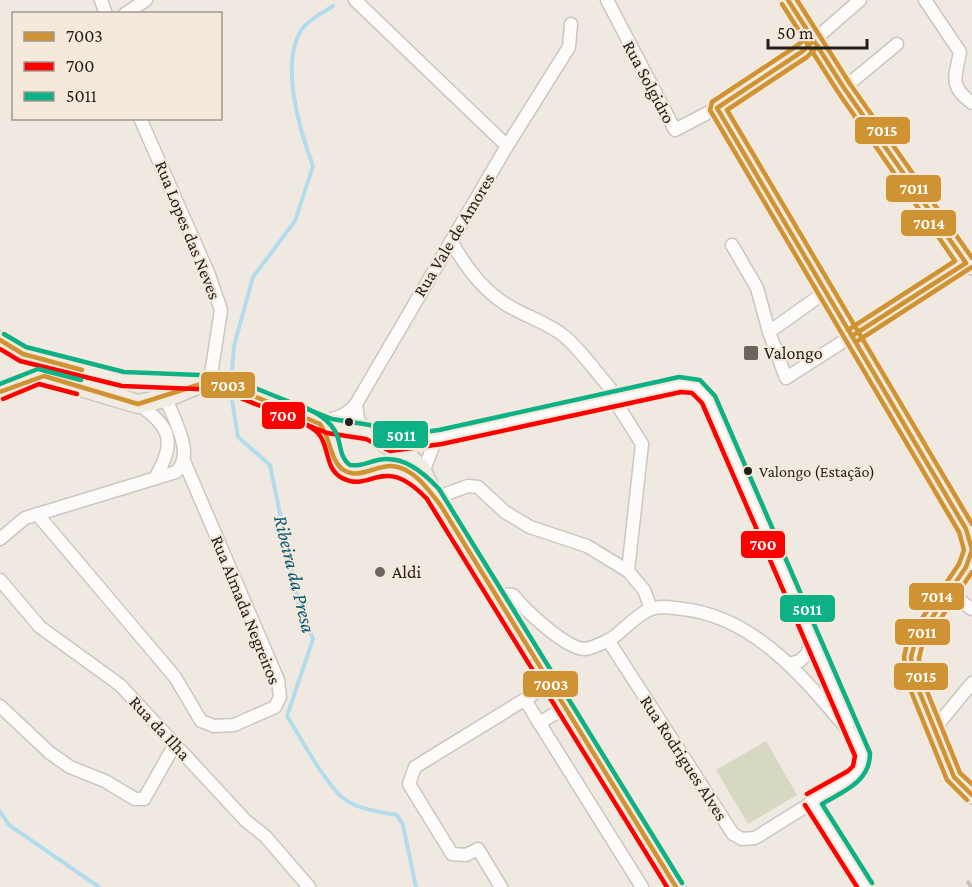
<svg xmlns="http://www.w3.org/2000/svg" width="972" height="887" font-family="'Crimson Pro',serif">
  <style>
    .green { fill: #d6d8c2 }
    .lines { fill: none; stroke-linecap: round; stroke-linejoin: round }
    .stream { stroke: #b2dcec; stroke-width: 4 }
    .street-tunnel { stroke: #c6c0ba; stroke-width: 12; stroke-dasharray: 12 6; stroke-linecap: butt }
    .street-casing { stroke: #cbc6c0; stroke-width: 15 }
    .secondary-casing { stroke: #cbc6c0; stroke-width: 20 }
    .primary-casing { stroke: #c9c6c2; stroke-width: 21 }
    .street { stroke: #fdfcfb; stroke-width: 12 }
    .secondary { stroke: #fdfcfb; stroke-width: 16 }
    .primary { stroke: #f1ede5; stroke-width: 18 }
    .bus-1-casing { stroke: #f5e9dc; stroke-width: 9 }
    .bus-2-casing { stroke: #f5e9dc; stroke-width: 9 }
    .bus-3-casing { stroke: #f5e9dc; stroke-width: 9 }
    .bus-4-casing { stroke: #f5e9dc; stroke-width: 9 }
    .bus-5-casing { stroke: #f5e9dc; stroke-width: 9 }
    .bus-6-casing { stroke: #f5e9dc; stroke-width: 9 }
    .bus-1 { stroke: #d09334; stroke-width: 4.5 }
    .bus-2 { stroke: #f00; stroke-width: 4.5 }
    .bus-3 { stroke: #0cb185; stroke-width: 4.5 }
    .bus-4 { stroke: #d09334; stroke-width: 4.5 }
    .bus-5 { stroke: #d09334; stroke-width: 4.5 }
    .bus-6 { stroke: #d09334; stroke-width: 4.5 }
    .poi-dot { fill: #6a655f; stroke: #f5e9dc; stroke-width: 2 }
    .bus-dot { fill: #221e19; stroke: #f5e9dc; stroke-width: 2 }
    .labels { text-anchor: middle; dominant-baseline: central; stroke-width: 4.5; stroke-linejoin: round; paint-order: stroke }
    .bus-label { font-size: 16px; fill: #221e19; stroke: #f5e9dc; text-anchor: start }
    .street-label { font-size: 18px; fill: #221e19; stroke: #f5e9dc }
    .poi-label { font-size: 18px; fill: #221e19; stroke: #f5e9dc; text-anchor: start }
    .water-label { font-size: 20px; font-style: italic; fill: #055c76; stroke: #f5e9dc }
    .line-badge { stroke: #f5e9dc; stroke-width: 2 }
    .badge-label { font-size: 16px; text-anchor: middle; font-weight: bold; fill: #fff }
  </style>
  <rect width="100%" height="100%" fill="#efe9e2"/>
  <polygon class="green" points="766,741 797,795 748,824 716,770"/>
  <g class="lines">
    <g class="stream">
      <path d="M 232,370 L 234,346 L 253,277 L 295,221 L 313,166 C 300,131 279,63 302,29 C 308,20 324,12 333,6"/>
      <path d="M 231,394 L 238,437 L 270,465 L 299,606 L 313,639 L 287,716 C 300,737 325,783 343,798 C 356,809 380,812 397,815 L 403,825 L 416,887"/>
      <polyline points="0,811 9,825 99,887"/>
    </g>
    <polyline class="street-tunnel" points="969,887 972,885"/>
    <g class="street-casing">
      <g id="street">
        <polyline points="101,0 106,14"/>
        <polyline points="355,0 507,146"/>
        <polyline points="607,0 675,130 717,108"/>
        <path d="M 925,0 L 960,52 C 955,78 949,86 972,103"/>
        <polyline points="125,14 146,0"/>
        <polyline points="813,41 860,0"/>
        <polyline points="844,88 897,44"/>
        <polyline points="140,118 209,275 221,310 210,381"/>
        <path d="M 451,241 C 466,268 487,296 516,310 C 533,319 549,324 564,336 C 581,350 595,371 610,388 L 613,398 L 642,444 L 628,571 L 644,590 L 651,609"/>
        <polyline points="732,245 757,288 769,332 786,378 966,263"/>
        <polyline points="769,332 825,292"/>
        <path d="M 138,404 C 172,427 176,443 155,478"/>
        <polyline points="356,404 358,420 368,432"/>
        <path d="M 321,420 C 336,420 347,415 356,404 L 507,146 L 569,47 L 571,24"/>
        <polyline points="390,444 440,437 681,384 696,386 708,399 848,723"/>
        <polyline points="416,470 426,465 433,446 440,437"/>
        <polyline points="435,498 468,486 478,487 505,512 530,527 587,546 628,571"/>
        <polyline points="37,514 175,677 201,721 214,726 234,725 275,707 280,697 278,680 184,461"/>
        <path d="M 0,539 L 25,518 L 176,472 C 196,454 173,419 166,398"/>
        <polyline points="0,580 40,627 120,685 246,821 265,836 309,887"/>
        <polyline points="952,588 963,603 972,609"/>
        <path d="M 496,594 L 513,595 C 525,610 566,649 585,649 C 592,648 605,642 611,639 C 624,630 637,614 651,609 C 660,605 673,608 683,609 C 752,617 799,672 842,723 C 856,740 871,758 853,777 L 755,838 L 742,839 L 733,834 L 608,640"/>
        <polyline points="788,664 800,661 808,653 810,636"/>
        <polyline points="525,700 642,887"/>
        <polyline points="0,706 50,753 70,767 105,781 135,799 144,799 175,744"/>
        <polyline points="539,723 565,708"/>
        <polyline points="935,728 972,683"/>
        <polyline points="811,801 866,887"/>
        <polyline points="501,887 478,849 466,855 452,854 409,784 415,767 550,684"/>
      </g>
    </g>
    <g class="secondary-casing">
      <g id="secondary">
        <polyline points="788,0 844,88 958,255 972,266"/>
        <polyline points="813,41 803,51 717,108 966,529 972,550 966,567 915,643 911,657 913,676 954,777 972,795"/>
      </g>
    </g>
    <g class="primary-casing">
      <g id="primary">
        <polyline points="0,340 23,354 123,379 223,383 330,426 368,432 411,459 421,469 433,494 676,887"/>
        <polyline points="0,392 38,376 44,376 138,404 166,398 197,385"/>
        <path d="M 317,422 C 337,436 328,459 343,470 C 359,482 379,462 397,467 C 408,470 417,478 425,485"/>
      </g>
    </g>
    <use href="#street" class="street"/>
    <use href="#secondary" class="secondary"/>
    <use href="#primary" class="primary"/>
    <g class="bus-1-casing">
      <g id="bus-1">
        <polyline points="0,340 23,354 82,370"/>
        <path d="M 0,392 L 44,376 L 138,404 L 201,384 L 223,383 L 320,424 C 330,437 330,459 342,469 C 358,481 375,465 392,466 C 414,468 429,490 441,506 L 676,887"/>
      </g>
    </g>
    <g class="bus-2-casing">
      <g id="bus-2">
        <polyline points="0,349 20,361 122,386 221,390 327,433 366,439 390,451 442,444 681,392 692,393 702,403 855,756 853,766 848,771 807,794"/>
        <polyline points="3,399 39,384 77,394"/>
        <path d="M 294,419 C 302,423 312,426 318,433 C 330,446 324,468 342,478 C 372,494 382,452 427,499 L 667,887"/>
        <polyline points="805,805 857,887"/>
      </g>
    </g>
    <g class="bus-3-casing">
      <g id="bus-3">
        <path d="M 4,334 L 26,347 L 124,372 L 225,376 L 332,419 L 370,425 L 391,436 L 439,430 L 679,377 L 700,380 L 715,396 L 870,753 C 870,782 844,791 822,804 L 872,883"/>
        <polyline points="0,384 38,369 81,380"/>
        <path d="M 300,405 C 315,412 330,419 337,435 C 341,446 340,458 350,465 C 360,467 368,462 378,460 C 403,455 423,472 439,489 L 682,883"/>
      </g>
    </g>
    <g class="bus-4-casing">
      <g id="bus-4">
        <polyline points="788,0 844,88 966,263 852,336"/>
        <polyline points="813,41 803,51 717,108 966,529 972,550 966,567 915,643 911,657 913,676 954,777 972,795"/>
      </g>
    </g>
    <g class="bus-5-casing">
      <g id="bus-5">
        <polyline points="782,4 838,92 955,261 848,330"/>
        <polyline points="808,36 798,45 712,102 710,110 959,532 964,550 959,564 908,639 904,657 906,679 947,780 967,800"/>
      </g>
    </g>
    <g class="bus-6-casing">
      <g id="bus-6">
        <polyline points="797,0 850,84 972,258"/>
        <polyline points="818,46 807,57 727,110 972,524"/>
        <polyline points="856,342 972,267"/>
        <polyline points="972,572 922,646 919,658 920,674 960,773 972,784"/>
      </g>
    </g>
    <use href="#bus-1" class="bus-1"/>
    <use href="#bus-2" class="bus-2"/>
    <use href="#bus-3" class="bus-3"/>
    <use href="#bus-4" class="bus-4"/>
    <use href="#bus-5" class="bus-5"/>
    <use href="#bus-6" class="bus-6"/>
  </g>
  <g class="poi-dot">
    <rect x="743" y="345" width="16" height="16" rx="3"/>
    <circle cx="380" cy="572" r="6"/>
  </g>
  <g class="bus-dot">
    <circle cx="349" cy="422" r="5"/>
    <circle cx="748" cy="471" r="5"/>
  </g>
  <g class="labels">
    <g class="bus-label">
      <text x="759" y="471">Valongo (Estação)</text>
    </g>
    <g class="street-label">
      <text transform="translate(649 82) rotate(62)">Rua Solgidro</text>
      <text transform="translate(188 230) rotate(68)">Rua Lopes das Neves</text>
      <text transform="translate(454 235) rotate(-59)">Rua Vale de Amores</text>
      <text transform="translate(246 610) rotate(68)">Rua Almada Negreiros</text>
      <text transform="translate(160 728) rotate(47)">Rua da Ilha</text>
      <text transform="translate(684 758) rotate(57)">Rua Rodrigues Alves</text>
    </g>
    <g class="poi-label">
      <text x="764" y="353">Valongo</text>
      <text x="392" y="572">Aldi</text>
    </g>
    <g class="water-label">
      <text transform="translate(295 574) rotate(76)">Ribeira da Presa</text>
    </g>
  </g>
  <g class="line-badge">
    <rect x="854" y="116" width="57" height="29" rx="6" fill="#d09334"/>
    <rect x="885" y="174" width="57" height="29" rx="6" fill="#d09334"/>
    <rect x="900" y="209" width="57" height="28" rx="6" fill="#d09334"/>
    <rect x="200" y="371" width="56" height="28" rx="6" fill="#d09334"/>
    <rect x="261" y="401" width="45" height="29" rx="6" fill="#f00"/>
    <rect x="372" y="420" width="57" height="29" rx="6" fill="#0cb185"/>
    <rect x="740" y="530" width="46" height="29" rx="6" fill="#f00"/>
    <rect x="908" y="582" width="57" height="29" rx="6" fill="#d09334"/>
    <rect x="779" y="594" width="57" height="29" rx="6" fill="#0cb185"/>
    <rect x="894" y="618" width="57" height="28" rx="6" fill="#d09334"/>
    <rect x="893" y="662" width="56" height="29" rx="6" fill="#d09334"/>
    <rect x="522" y="670" width="57" height="28" rx="6" fill="#d09334"/>
  </g>
  <g class="badge-label">
    <text x="882" y="136">7015</text>
    <text x="914" y="194">7011</text>
    <text x="929" y="229">7014</text>
    <text x="228" y="391">7003</text>
    <text x="283" y="421">700</text>
    <text x="401" y="441">5011</text>
    <text x="763" y="550">700</text>
    <text x="937" y="602">7014</text>
    <text x="807" y="615">5011</text>
    <text x="922" y="638">7011</text>
    <text x="921" y="682">7015</text>
    <text x="551" y="690">7003</text>
  </g>
  <rect x="12" y="12" width="210" height="108" fill="#f5e9dc" stroke="#a1988e" stroke-width="1.5"/>
  <rect x="24" y="32" width="30" height="9" fill="#d09334" stroke="#a1988e" stroke-width="1.5"/>
  <text x="66" y="42" font-size="18" fill="#221e19">7003</text>
  <rect x="24" y="62" width="30" height="9" fill="#ff0000" stroke="#a1988e" stroke-width="1.5"/>
  <text x="66" y="72" font-size="18" fill="#221e19">700</text>
  <rect x="24" y="92" width="30" height="9" fill="#0cb185" stroke="#a1988e" stroke-width="1.5"/>
  <text x="66" y="102" font-size="18" fill="#221e19">5011</text>
  <path d="M768 39v9h99v-9" fill="none" stroke="#221e19" stroke-width="3"/>
  <text x="777" y="39" font-size="18" fill="#221e19" stroke="#f5e9dc" stroke-width="4.5" paint-order="stroke">50 m</text>
</svg>
